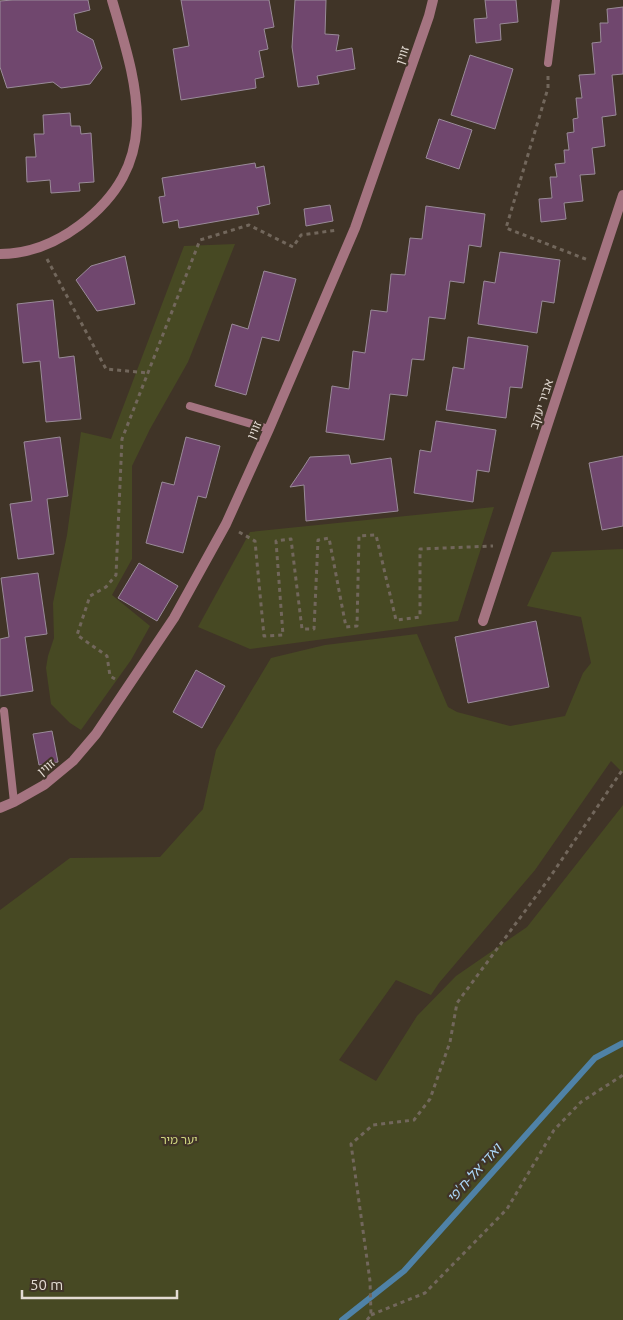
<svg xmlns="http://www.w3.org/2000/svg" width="623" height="1320" font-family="Ubuntu,'Noto Sans Hebrew',sans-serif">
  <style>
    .green { fill: #474923 }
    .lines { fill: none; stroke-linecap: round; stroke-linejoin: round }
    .stream { stroke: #4f82a7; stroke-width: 6 }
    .building { fill: #70476e; stroke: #9a8b99 }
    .path { stroke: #72675c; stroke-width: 3; stroke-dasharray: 4 4; stroke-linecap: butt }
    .lane { stroke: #a57481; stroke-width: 8 }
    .street { stroke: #a57481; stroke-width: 10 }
    .labels { text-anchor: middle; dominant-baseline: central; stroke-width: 4.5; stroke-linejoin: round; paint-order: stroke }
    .street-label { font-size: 12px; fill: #e3dbd3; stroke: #403427 }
    .park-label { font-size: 12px; fill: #d0d680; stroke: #403427 }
    .water-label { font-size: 14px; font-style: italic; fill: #abd6f8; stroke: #403427 }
  </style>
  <rect width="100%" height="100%" fill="#403427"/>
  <g class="green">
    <polygon points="235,244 188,362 150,429 132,466 132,559 112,595 150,626 131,660 81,730 70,723 51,704 46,668 48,656 54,638 53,603 67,535 81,432 111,439 184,246"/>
    <polygon points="494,507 458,621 250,649 198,627 250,532"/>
    <polygon points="623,549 623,773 611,761 535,870 439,983 431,995 396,980 339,1060 376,1081 417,1016 456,976 527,927 623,805 623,1320 0,1320 0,910 70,858 160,857 203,809 216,750 271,658 325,645 417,634 448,707 457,712 510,726 565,716 583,673 591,663 581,617 527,606 552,552"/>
  </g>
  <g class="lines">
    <polyline class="stream" points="342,1320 404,1271 595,1058 623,1043"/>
  </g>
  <g class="building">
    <polygon points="13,0 88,0 90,10 74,14 77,31 93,40 102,68 90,84 61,88 53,82 7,88 0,67 0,1"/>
    <polygon points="181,0 269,0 274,27 264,29 268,49 259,51 264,77 255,79 256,88 181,100 173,49 189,46"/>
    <polygon points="295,0 326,0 325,34 339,35 336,51 352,48 355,69 317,76 319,84 298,87 292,47"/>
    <polygon points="485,0 516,0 518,22 500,24 501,40 476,43 474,19 487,18"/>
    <polygon points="623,7 623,74 612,75 616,115 602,117 605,146 592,148 595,174 580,175 583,201 564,203 566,219 541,222 539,199 552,198 550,177 557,177 555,164 565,163 564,150 569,150 567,133 574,132 573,119 578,118 576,98 582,98 579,75 595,74 592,43 601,42 600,23 608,23 607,9"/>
    <polygon points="470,55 513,69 495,129 451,115"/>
    <polygon points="70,113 71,126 80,126 81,134 91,133 94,182 79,183 80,191 51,193 50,180 27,182 26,157 36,157 34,134 44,134 43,115"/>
    <polygon points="439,119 472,130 459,169 426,158"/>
    <polygon points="255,163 256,168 264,166 270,204 257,207 259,214 179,228 178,220 163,223 159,197 165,196 162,178"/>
    <polygon points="330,205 333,221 306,226 304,209"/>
    <polygon points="426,206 485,214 481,247 469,245 464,283 450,281 445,319 429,317 424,360 412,359 407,396 390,394 384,440 326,432 332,386 349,389 353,351 365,353 371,310 387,312 391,274 405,275 410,238 422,239"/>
    <polygon points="500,252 560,260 554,303 542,301 537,333 478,324 484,281 495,283"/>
    <polygon points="125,256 135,304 97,311 76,280 91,266"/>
    <polygon points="264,271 296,279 279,341 262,337 246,395 215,386 232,324 248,329"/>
    <polygon points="53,300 59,358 74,356 81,419 46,422 40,361 23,363 17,304"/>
    <polygon points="468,337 528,346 522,388 510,387 506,418 446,410 453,367 464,369"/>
    <polygon points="436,421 496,430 489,472 477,470 473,502 414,493 420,450 431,452"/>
    <polygon points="60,437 68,496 47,499 54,554 18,559 10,504 32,501 24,442"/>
    <polygon points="186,437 220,446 206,498 198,496 183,553 146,543 162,482 174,485"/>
    <polygon points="349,455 351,464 391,458 398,511 306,521 304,485 290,487 303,468 310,457"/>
    <polygon points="623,456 623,526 602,530 589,463"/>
    <polygon points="139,563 178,586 157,621 118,598"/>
    <polygon points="38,573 47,634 25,637 33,691 0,696 0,639 9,637 1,578"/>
    <polygon points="536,621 549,687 468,703 455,637"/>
    <polygon points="196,670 225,686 202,728 173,712"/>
    <polygon points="52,731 58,762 39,765 33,734"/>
  </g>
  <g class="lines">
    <g class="path">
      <polyline points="548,76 548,88 506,228 588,260"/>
      <polyline points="47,259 106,369 148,373"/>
      <polyline points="239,532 255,541 264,636 283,635 276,541 291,539 302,629 314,629 318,540 329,538 346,627 357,626 359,536 376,535 396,620 420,617 420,549 493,546"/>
      <polyline points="115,679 110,676 107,656 77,635 90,596 106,587 116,575 122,439 200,240 249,225 293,247 301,235 338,230"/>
      <polyline points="371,1315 425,1293 507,1209 554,1130 581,1102 623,1075"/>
      <polyline points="367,1320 371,1315 370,1281 351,1144 373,1125 414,1120 430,1099 450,1042 457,1003 548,880 623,769"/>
    </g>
    <g class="lane">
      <polyline points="548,63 556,0"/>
      <polyline points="190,406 269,429"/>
      <polyline points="4,711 14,802"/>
    </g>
    <g class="street">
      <path d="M 0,254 C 30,254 56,243 80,225 C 164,161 137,86 112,0"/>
      <polyline points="483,621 623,195"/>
      <polyline points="0,808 14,802 44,785 73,761 96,734 174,618 226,524 269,429 355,228 429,16 433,0"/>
    </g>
  </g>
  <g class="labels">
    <g class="street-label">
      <text transform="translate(402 55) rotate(-71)">זווין</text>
      <text transform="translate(541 404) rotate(-72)">אביר יעקב</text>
      <text transform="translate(254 430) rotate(-66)">זווין</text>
      <text transform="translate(46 767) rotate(-39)">זווין</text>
    </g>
    <g class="park-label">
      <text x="179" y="1139">יער מיר</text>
    </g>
    <g class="water-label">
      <text transform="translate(474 1173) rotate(-48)">ואדי אל-ח'פי</text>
    </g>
  </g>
  <path d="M22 1290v8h155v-8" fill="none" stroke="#e3dbd3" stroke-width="2.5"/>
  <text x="30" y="1290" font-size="15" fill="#e3dbd3" stroke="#403427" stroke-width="4" paint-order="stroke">50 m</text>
</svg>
